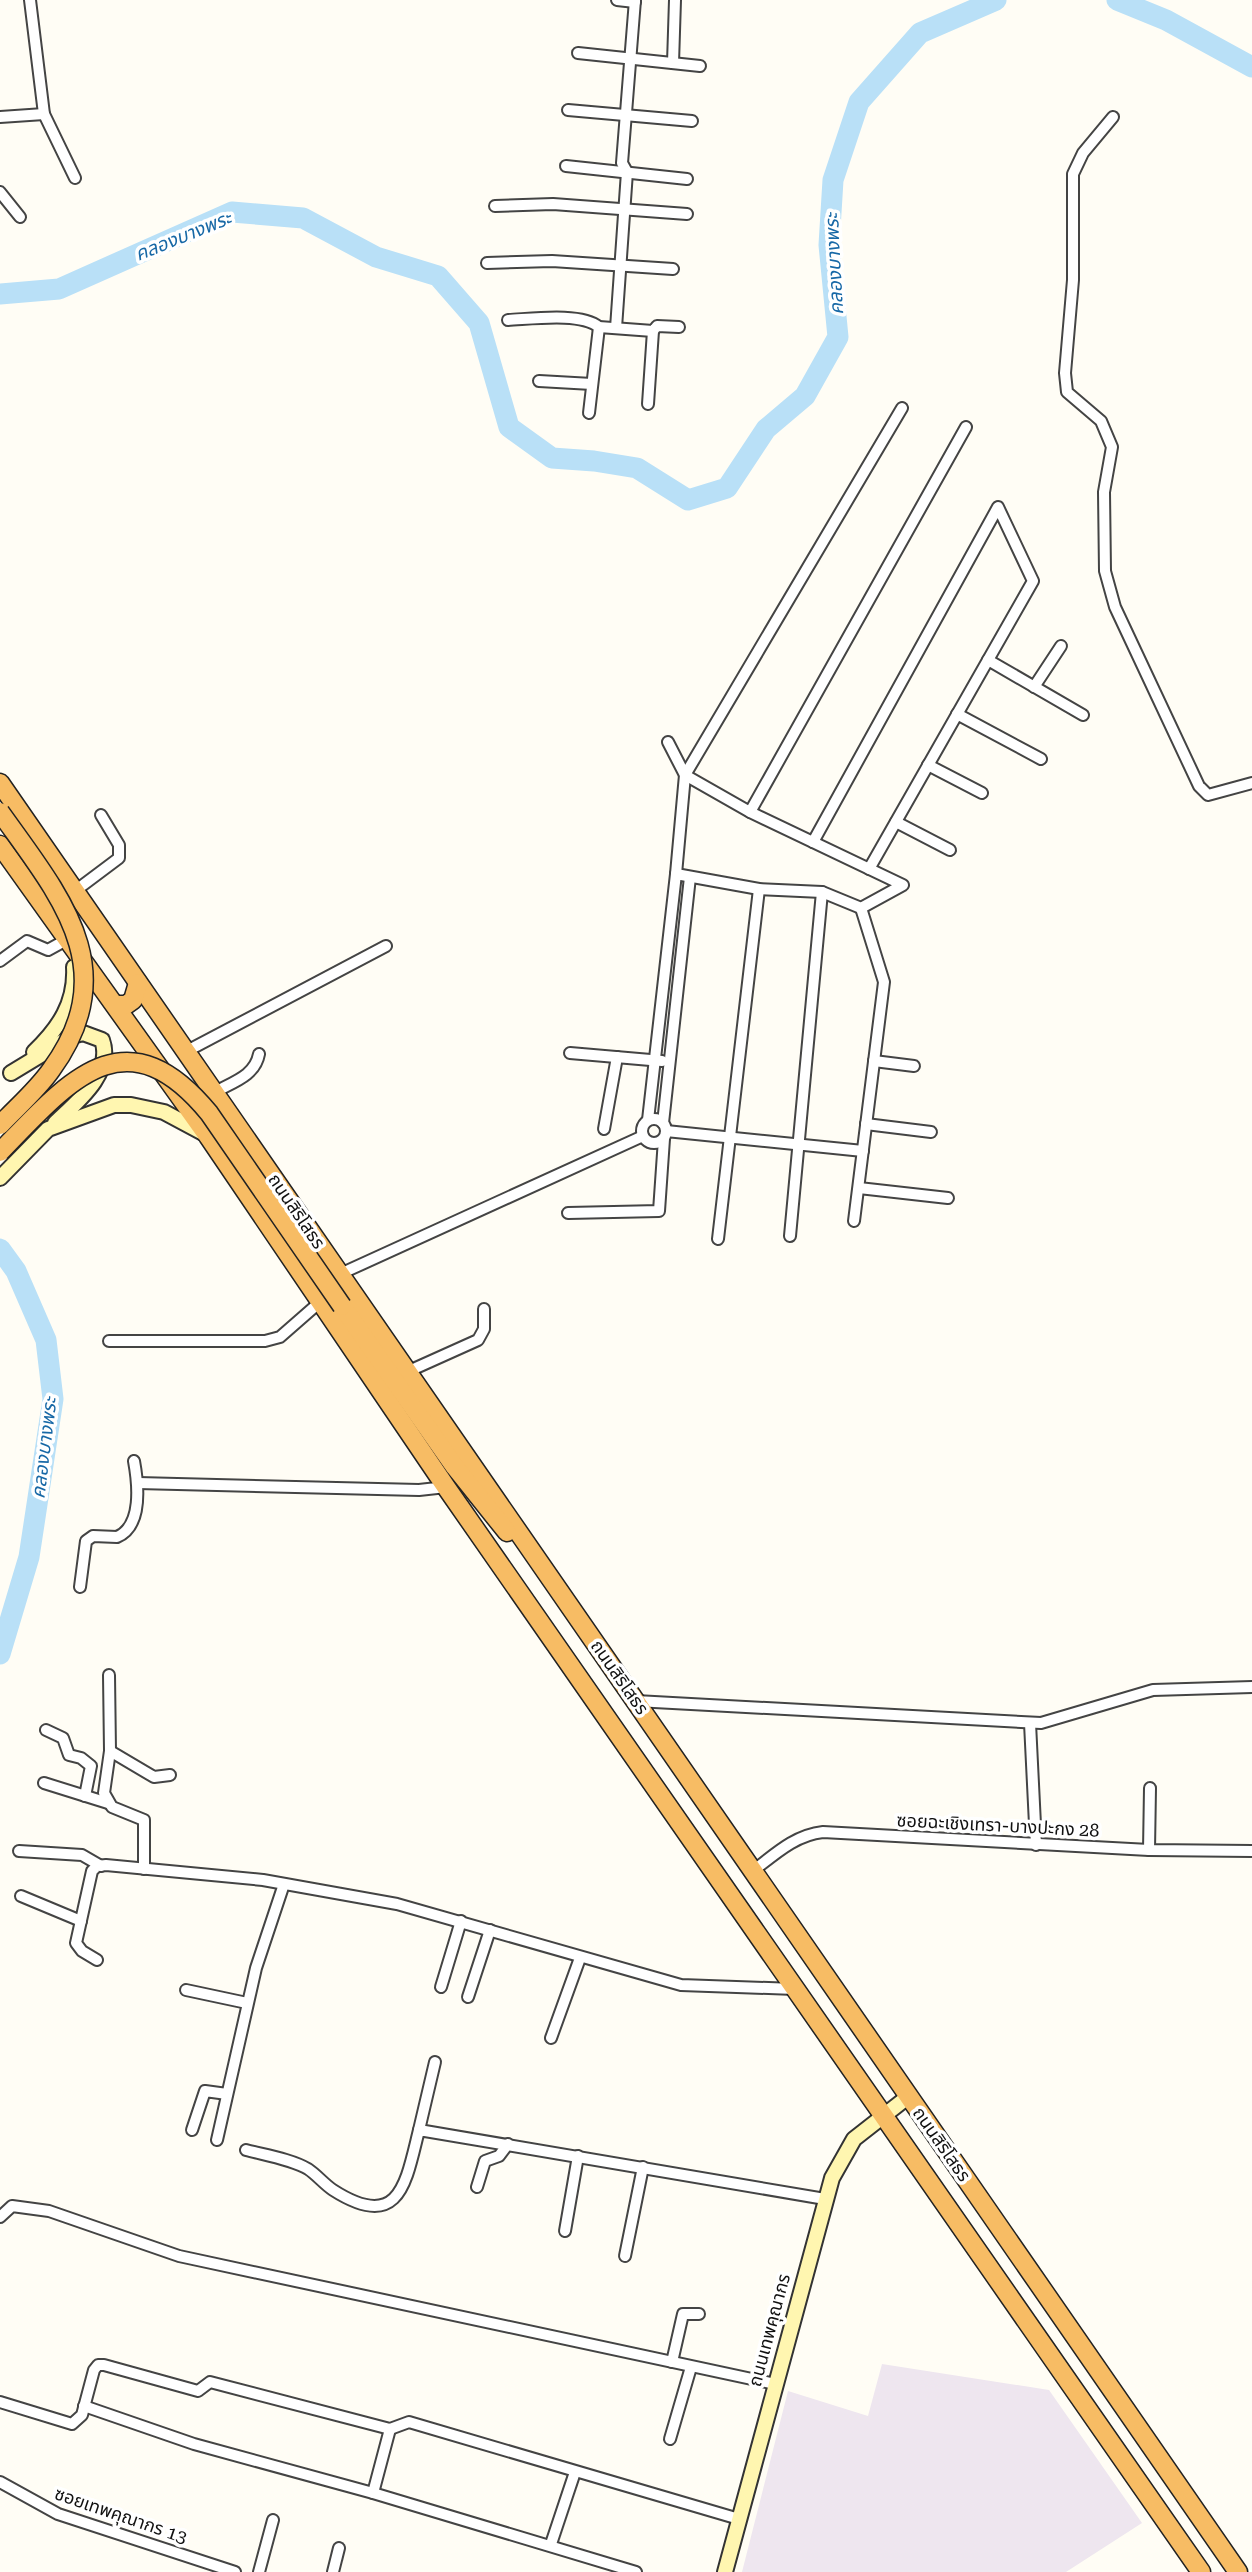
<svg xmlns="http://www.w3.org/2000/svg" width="1252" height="2572" font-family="'Roboto Serif','Noto Sans Thai',serif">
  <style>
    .industrial { fill: #eee6ef }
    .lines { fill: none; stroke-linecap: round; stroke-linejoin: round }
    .river { stroke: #b9e0f7; stroke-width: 21 }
    .minor-casing { stroke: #444; stroke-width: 14 }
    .secondary-casing { stroke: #333; stroke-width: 18 }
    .trunk-casing { stroke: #222; stroke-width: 21 }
    .minor { stroke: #fff; stroke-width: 10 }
    .secondary { stroke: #fff6b0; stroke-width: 14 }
    .trunk { stroke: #f7bc64; stroke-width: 18 }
    .trunk-bridge-casing { stroke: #222; stroke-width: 21; stroke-linecap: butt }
    .trunk-bridge { stroke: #f7bc64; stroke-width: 18 }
    .labels { text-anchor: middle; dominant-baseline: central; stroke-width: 7; stroke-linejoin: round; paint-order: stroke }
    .street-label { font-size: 18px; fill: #111; stroke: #fff }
    .water-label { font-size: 19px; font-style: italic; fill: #1768a6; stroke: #fff }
  </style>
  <rect width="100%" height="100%" fill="#fffdf5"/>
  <polygon class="industrial" points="882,2364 1049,2390 1142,2523 1066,2572 742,2572 788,2391 868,2416"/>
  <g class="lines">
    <g class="river">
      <polyline points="1117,0 1166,20 1252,67"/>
      <polyline points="0,294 59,289 232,212 303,218 376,257 438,276 479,323 509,427 552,458 594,461 637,468 688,500 727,488 766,429 805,396 838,337 829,245 833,180 859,102 920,33 996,0"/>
      <polyline points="0,1249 16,1271 46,1340 53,1399 29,1557 0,1654"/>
    </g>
    <g class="minor-casing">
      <g id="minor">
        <polyline points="30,0 44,114 75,178"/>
        <polyline points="617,0 635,2"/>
        <polyline points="578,53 700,66"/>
        <polyline points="673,63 675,0"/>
        <polyline points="568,110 692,121"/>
        <polyline points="0,117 44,114"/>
        <polyline points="1113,117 1083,153 1073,174 1073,280 1065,373 1067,392 1101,421 1112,447 1104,492 1105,571 1115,607 1199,786 1208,795 1252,783"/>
        <polyline points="566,166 687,179"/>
        <polyline points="0,192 20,217"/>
        <polyline points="495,206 553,204 687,214"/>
        <polyline points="487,263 552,261 673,269"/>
        <path d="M 508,320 C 531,319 581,312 599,327 L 653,331 L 657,326 L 679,327"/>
        <polyline points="616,328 627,172 622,163 635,0"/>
        <polyline points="539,381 592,384"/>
        <polyline points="648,404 653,331"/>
        <polyline points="589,413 599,327"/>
        <polyline points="988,660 1083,715"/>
        <polyline points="1034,687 1061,646"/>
        <polyline points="957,714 1041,759"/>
        <polyline points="928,765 982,793"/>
        <polyline points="750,812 966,427"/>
        <polyline points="896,822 950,850"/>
        <polyline points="813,842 998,507 1033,581 869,869"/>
        <polyline points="676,874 685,775 902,408"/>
        <polyline points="75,891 119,858 119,845 101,815"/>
        <polyline points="0,961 27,941 48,950 68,939"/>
        <polyline points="187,1051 386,946"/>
        <polyline points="570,1053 662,1061"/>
        <polyline points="874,1061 914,1066"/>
        <path d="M 215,1092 C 233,1082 255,1076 259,1054"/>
        <circle cx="654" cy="1131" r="12"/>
        <polyline points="648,1120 676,874 759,889 822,892 861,908 903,885 750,812 685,775 668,742"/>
        <polyline points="663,1123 690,877"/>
        <polyline points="866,1124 931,1132"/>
        <polyline points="604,1129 617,1057"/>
        <polyline points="666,1131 863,1151"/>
        <polyline points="859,1188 948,1198"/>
        <polyline points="568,1213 659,1211 664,1139"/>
        <polyline points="854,1221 884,982 861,908"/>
        <polyline points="790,1236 822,892"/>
        <polyline points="718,1239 759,889"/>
        <polyline points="340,1274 643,1136"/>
        <polyline points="109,1341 265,1341 280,1337 320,1302"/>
        <polyline points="409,1371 478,1340 484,1329 484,1309"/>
        <polyline points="138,1483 419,1490 446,1487"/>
        <path d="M 80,1587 L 86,1541 L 93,1536 L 117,1537 C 143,1526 138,1483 134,1461"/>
        <polyline points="109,1675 110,1751 104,1793 112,1807 144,1820 144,1869"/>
        <polyline points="636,1701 1041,1723 1153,1690 1252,1687"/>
        <polyline points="1030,1723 1036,1845"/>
        <polyline points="46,1730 63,1738 69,1755 81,1758 91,1766 85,1796"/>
        <polyline points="110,1751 154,1777 170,1775"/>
        <polyline points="44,1783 108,1803"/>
        <polyline points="1149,1850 1150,1788"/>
        <polyline points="19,1851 82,1855 101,1866"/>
        <path d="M 753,1871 C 775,1854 795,1835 823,1832 L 1149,1850 L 1252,1851"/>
        <polyline points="21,1896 81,1921"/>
        <polyline points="97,1960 82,1951 76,1943 92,1871 97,1866 106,1865 263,1880 397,1904 681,1985 795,1989"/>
        <polyline points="441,1987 461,1921"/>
        <polyline points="186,1990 247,2003"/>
        <polyline points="468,1997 490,1930"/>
        <polyline points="551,2038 580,1958"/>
        <polyline points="192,2130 205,2091 227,2094"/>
        <polyline points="419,2130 435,2062"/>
        <polyline points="217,2140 256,1968 284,1884"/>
        <path d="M 246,2150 C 265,2155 291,2159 308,2169 C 317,2175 324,2184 333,2190 C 400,2233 406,2182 419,2130 L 825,2199"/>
        <polyline points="477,2187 485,2161 499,2156 508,2144"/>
        <polyline points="0,2217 12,2206 49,2211 179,2256 775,2384"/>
        <polyline points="565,2231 578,2156"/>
        <polyline points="625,2256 643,2167"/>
        <polyline points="672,2362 683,2314 699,2314"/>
        <polyline points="0,2402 72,2424 82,2415 94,2370 98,2365 104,2365 198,2391 210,2382 390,2429 409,2422 739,2519"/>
        <polyline points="84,2406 194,2444 373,2493 636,2572"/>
        <polyline points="670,2439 691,2367"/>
        <polyline points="0,2482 58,2514 235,2572"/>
        <polyline points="373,2493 390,2429"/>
        <polyline points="551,2544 575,2472"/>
        <polyline points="259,2572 273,2520"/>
        <polyline points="333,2572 339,2548"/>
      </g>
    </g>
    <g class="secondary-casing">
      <g id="secondary">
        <path d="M 34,1052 C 59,1028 76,1003 74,967"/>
        <path d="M 11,1073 L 72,1036 L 83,1033 L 102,1040 C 114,1073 76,1103 55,1123"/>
        <polyline points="0,1178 48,1129 114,1105 131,1105 164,1112 207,1135"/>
        <polyline points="725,2572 832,2178 854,2139 909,2096"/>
      </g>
    </g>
    <g class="trunk-casing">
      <g id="trunk">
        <polyline points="0,783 1238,2572"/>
        <polyline points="0,845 208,1136 446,1487 1201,2572"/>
        <polyline points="115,1005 126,1005 133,1000 138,983"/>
        <polyline points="342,1306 455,1467 507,1532"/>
      </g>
    </g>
    <use href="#minor" class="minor"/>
    <use href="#secondary" class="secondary"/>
    <use href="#trunk" class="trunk"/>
    <g class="trunk-bridge-casing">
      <g id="trunk-bridge">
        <path d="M 0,812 C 59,895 125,969 51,1070 C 37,1090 17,1107 0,1125"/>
        <path d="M 0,1152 C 68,1082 125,1011 209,1113 L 342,1306"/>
      </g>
    </g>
    <use href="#trunk-bridge" class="trunk-bridge"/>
  </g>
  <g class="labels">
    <g class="street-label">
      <text transform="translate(297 1211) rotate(56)">ถนนสิริโสธร</text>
      <text transform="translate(620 1677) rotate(55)">ถนนสิริโสธร</text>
      <text transform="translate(998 1825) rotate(3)">ซอยฉะเชิงเทรา-บางปะกง 28</text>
      <text transform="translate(942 2144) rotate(55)">ถนนสิริโสธร</text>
      <text transform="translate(769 2330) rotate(-75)">ถนนเทพคุณากร</text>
      <text transform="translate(121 2515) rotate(19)">ซอยเทพคุณากร 13</text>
    </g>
    <g class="water-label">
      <text transform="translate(183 236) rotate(-22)">คลองบางพระ</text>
      <text transform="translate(834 264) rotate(-93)">คลองบางพระ</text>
      <text transform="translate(44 1448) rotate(-83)">คลองบางพระ</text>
    </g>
  </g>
</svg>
